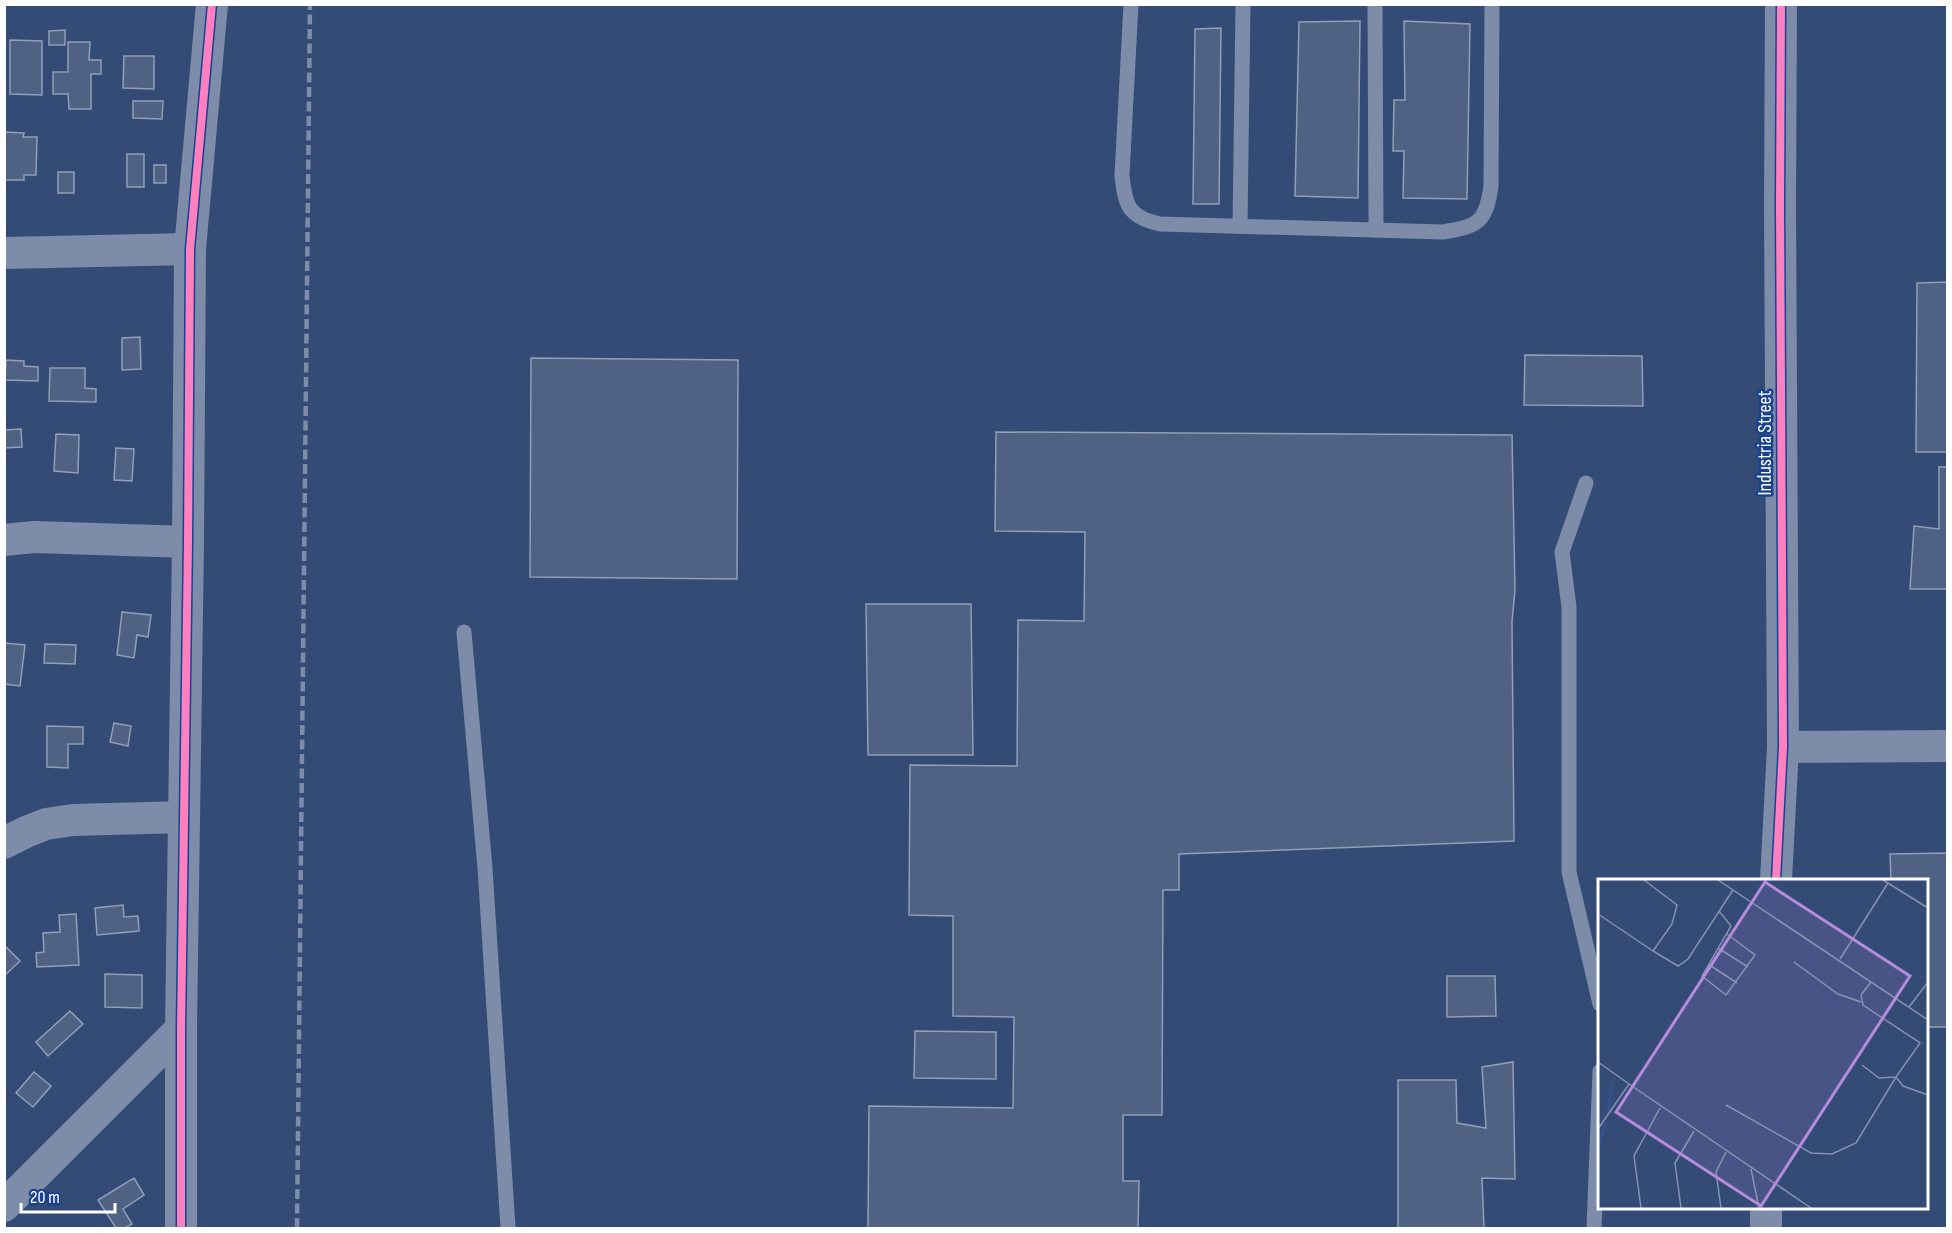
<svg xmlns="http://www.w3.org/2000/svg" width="1952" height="1233" font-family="'Sofia Sans Condensed',sans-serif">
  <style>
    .building { fill: #4f6284; stroke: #919fb7; stroke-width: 1.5 }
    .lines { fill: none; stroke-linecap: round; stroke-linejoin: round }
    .service { stroke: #7c8ca9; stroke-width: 15 }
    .minor { stroke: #7c8ca9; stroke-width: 32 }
    .rail { stroke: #7d8ca9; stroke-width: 4.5; stroke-dasharray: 10 4.5; stroke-linecap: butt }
    .cycleway-casing { stroke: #194391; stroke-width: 11 }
    .cycleway { stroke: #ff80c0; stroke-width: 8 }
    .labels { text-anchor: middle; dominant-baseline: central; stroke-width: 5; stroke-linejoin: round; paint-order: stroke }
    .street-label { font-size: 20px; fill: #fff; stroke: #194391 }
    .inset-river { fill: none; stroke: #35518b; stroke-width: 3 }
    .inset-road { fill: none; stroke: #8593ad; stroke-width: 1.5 }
    .view { fill: #b68bdc; fill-opacity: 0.15; stroke: #b68bdc; stroke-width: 3 }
    .inset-edge { fill: none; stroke: #fff; stroke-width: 3 }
  </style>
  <rect width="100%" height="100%" fill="#344b76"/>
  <g class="building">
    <polygon points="1360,21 1358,198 1295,196 1299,22"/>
    <polygon points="1404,21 1470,24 1467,199 1403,198 1404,151 1393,151 1394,100 1405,100"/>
    <polygon points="1221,28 1219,204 1193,204 1195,29"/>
    <polygon points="65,30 65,45 49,45 49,31"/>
    <polygon points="10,40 42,41 42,95 10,94"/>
    <polygon points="68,42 90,42 89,60 101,60 101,74 91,74 91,109 69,109 68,94 53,94 53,72 68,72"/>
    <polygon points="124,56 154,56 154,89 123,88"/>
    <polygon points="133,101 163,101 162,119 133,118"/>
    <polygon points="4,132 24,133 23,137 37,137 36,175 24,175 24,180 4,180"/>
    <rect x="127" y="154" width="17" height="33"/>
    <rect x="154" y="165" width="12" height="18"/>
    <rect x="58" y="172" width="16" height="21"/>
    <polygon points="1948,282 1948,452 1916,452 1917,283"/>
    <polygon points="140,337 141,369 122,370 122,338"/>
    <polygon points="1525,355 1642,356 1643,406 1524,405"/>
    <polygon points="531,358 738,360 737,579 530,577"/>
    <polygon points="6,360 24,361 24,366 38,367 38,381 5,380"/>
    <polygon points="50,368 85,368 85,388 96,389 96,402 49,401"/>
    <polygon points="21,429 22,447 4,448 4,430"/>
    <polygon points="996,432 1512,435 1515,590 1512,622 1514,841 1179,854 1179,890 1163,890 1162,1115 1123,1115 1123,1181 1139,1181 1138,1228 868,1228 869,1106 1013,1108 1014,1017 953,1016 953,916 909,915 910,765 1017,766 1018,620 1084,621 1085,532 995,531"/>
    <polygon points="56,434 79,435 78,473 54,471"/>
    <polygon points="116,448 134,449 132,481 114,480"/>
    <polygon points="1939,467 1948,467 1948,589 1910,589 1914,526 1939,529"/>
    <polygon points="866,604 971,604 973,755 868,755"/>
    <polygon points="122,612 151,615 148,637 137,635 134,658 117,655"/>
    <polygon points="4,643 25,645 20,686 4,684"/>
    <polygon points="45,644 76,645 75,664 44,663"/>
    <polygon points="114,723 131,726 128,746 110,742"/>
    <polygon points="47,726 83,727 83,744 68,744 68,768 47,767"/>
    <polygon points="1948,853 1948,1027 1926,1027 1926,880 1891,880 1890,854"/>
    <polygon points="123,905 124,917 138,916 139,931 97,935 95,908"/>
    <polygon points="76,914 79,965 37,967 36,953 44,952 43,933 60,932 59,915"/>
    <polygon points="4,945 20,961 4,976"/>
    <polygon points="105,974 142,975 142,1008 105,1007"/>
    <polygon points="1447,976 1495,976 1496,1016 1447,1017"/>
    <polygon points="70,1011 83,1024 48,1056 36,1042"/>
    <polygon points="915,1031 996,1032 996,1079 914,1078"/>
    <polygon points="1513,1062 1515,1179 1482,1178 1484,1228 1398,1228 1398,1080 1456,1080 1457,1123 1486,1128 1482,1067"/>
    <polygon points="34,1072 51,1086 33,1107 16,1093"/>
    <polygon points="134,1178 144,1195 123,1209 132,1224 125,1228 116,1228 98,1200"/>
  </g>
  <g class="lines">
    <g class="service">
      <path d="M 1131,4 L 1122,175 C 1125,205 1128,217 1160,224 L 1443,232 C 1478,226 1486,223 1491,186 L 1492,4"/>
      <polyline points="1375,4 1376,230"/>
      <polyline points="1240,226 1243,4"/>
      <polyline points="1586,483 1562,552 1569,607 1569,872 1600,1004"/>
      <polyline points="464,632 485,868 508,1228"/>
      <polyline points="1594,1228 1600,1071"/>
    </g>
    <g class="minor">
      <polyline points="4,253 190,249"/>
      <polyline points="4,540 34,537 188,542"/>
      <polyline points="1783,747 1948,746"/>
      <polyline points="4,843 26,832 46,824 73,820 184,817"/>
      <polyline points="1776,880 1783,747 1780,206 1781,4"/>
      <polyline points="4,1206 181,1029"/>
      <polyline points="181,1228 181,1029 188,542 190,249 212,4"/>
      <polyline points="1766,1228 1766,1208"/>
    </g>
    <polyline class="rail" points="297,1228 310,4"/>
    <g class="cycleway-casing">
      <g id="cycleway">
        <polyline points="1776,880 1783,747 1780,206 1781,4"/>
        <polyline points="181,1228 181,1029 188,542 190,249 212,4"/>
      </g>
    </g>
    <use href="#cycleway" class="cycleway"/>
  </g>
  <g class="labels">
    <g class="street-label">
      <text transform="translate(1765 443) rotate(-90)">Industria Street</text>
    </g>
  </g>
  <g transform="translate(1598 879)">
    <rect width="330" height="330" fill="#344b76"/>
    <path class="inset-river" d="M 10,233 L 15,201M 0,270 L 8,243"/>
    <path class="inset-road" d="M 46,1 L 79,26 L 74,45 L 55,72 L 80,87 L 90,80 L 135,11M 120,1 L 330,141M 285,1 L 330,29M 121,32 L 133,47 L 104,97 L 128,116 L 157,76 L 129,55M 0,35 L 55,72M 120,69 L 150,88M 242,80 L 290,4M 196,83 L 240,115 L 263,123M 110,85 L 139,104M 273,103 L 263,116 L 265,126 L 322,164 L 298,198 L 305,207 L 330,216M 311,128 L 330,103M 0,183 L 31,205M 264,186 L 281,199 L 298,198M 128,226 L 213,274 L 234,275 L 258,264 L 298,198M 0,250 L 31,205 L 213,329M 153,290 L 161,329M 43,329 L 36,277 L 62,229M 83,329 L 77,284 L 96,252M 123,329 L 118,293 L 128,273"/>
    <path class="view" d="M 167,3 L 312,97 L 163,327 L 18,233 Z"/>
    <rect width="330" height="330" class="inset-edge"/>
  </g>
  <rect width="1952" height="1233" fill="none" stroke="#ffffff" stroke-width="12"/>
  <path d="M21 1203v9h94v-9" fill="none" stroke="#ffffff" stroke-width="3"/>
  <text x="30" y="1203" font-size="18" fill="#ffffff" stroke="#194391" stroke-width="4.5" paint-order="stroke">20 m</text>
</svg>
